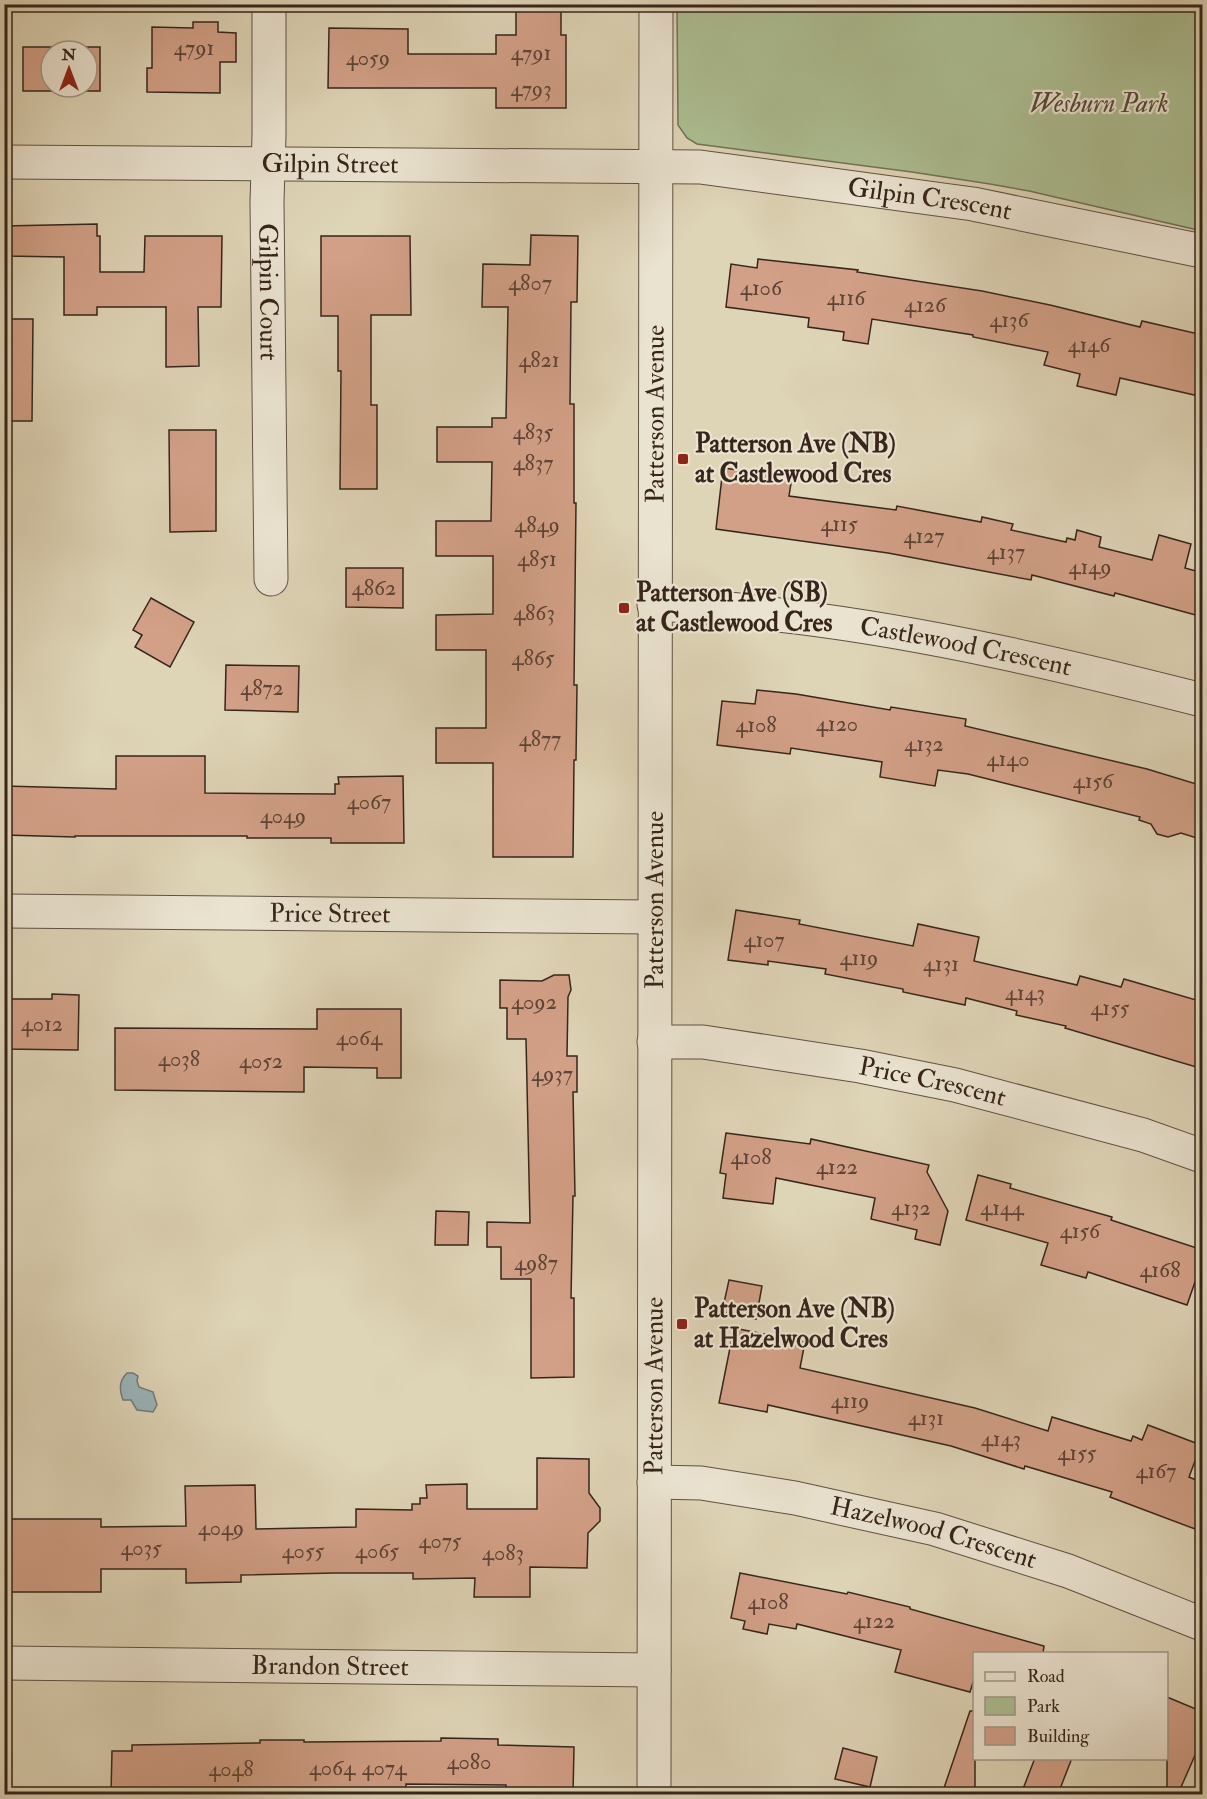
<svg xmlns="http://www.w3.org/2000/svg" width="1207" height="1799" font-family="'IM FELL Double Pica',serif">
  <style>
    .green { fill: #acbe92; stroke: #727256; stroke-width: 1.5 }
    .water { fill: #9ab5ba; stroke: #727b7a; stroke-width: 1.5 }
    .building { fill: #d2a087; stroke: #37251b; stroke-width: 1.5; fill-rule: evenodd }
    .lines { fill: none; stroke-linecap: round; stroke-linejoin: round }
    .minor-casing { stroke: #615142; stroke-width: 35 }
    .minor { stroke: #eae3d0; stroke-width: 33 }
    .poi-dot { fill: #8f2418; stroke: #eae3d0; stroke-width: 2 }
    .labels { text-anchor: middle; dominant-baseline: central; stroke-width: 4.5; stroke-linejoin: round; paint-order: stroke }
    .number-label { font-size: 22px; fill: #5e4436 }
    .park-label { font-size: 26px; font-style: italic; fill: #544b39; stroke: #eae3d0 }
    .street-label { font-size: 26px; fill: #37251b; stroke: #eae3d0 }
    .poi-label { font-size: 26px; font-weight: bold; fill: #37251b; stroke: #eae3d0; text-anchor: start }
  </style>
  <rect width="100%" height="100%" fill="#ded4b6"/>
  <filter id="stains"><feTurbulence type="fractalNoise" baseFrequency=".00333" numOctaves="4"/><feColorMatrix values="0 0 0 0 .2 0 0 0 0 .09 0 0 0 0 .02 0 0 0 .5 -.17"/></filter>
  <radialGradient id="worn" r=".72"><stop offset=".6" stop-color="#630" stop-opacity="0"/><stop offset="1" stop-color="#630" stop-opacity=".3"/></radialGradient>
  <polygon class="green" points="677,5 1202,5 1202,231 1029,191 990,184 912,172 697,144 687,138 678,125"/>
  <path class="water" d="M 127,1373 L 133,1373 L 138,1376 L 137,1381 L 139,1387 L 153,1392 L 157,1405 L 153,1412 L 137,1410 L 131,1400 L 123,1400 C 119,1389 119,1381 127,1373 Z"/>
  <g class="building">
    <polygon points="516,4 561,4 561,35 566,35 566,108 496,108 496,88 328,88 329,28 408,29 408,54 496,54 496,35 516,35"/>
    <polygon points="193,22 218,22 218,32 236,33 236,62 220,62 220,93 147,92 147,68 152,68 152,27 193,28"/>
    <path d="M 23,47 L 100,47 L 100,91 L 23,91 ZM 51,51 L 87,51 L 87,87 L 51,87 Z"/>
    <polygon points="97,224 97,236 100,236 100,272 144,272 145,236 222,236 221,307 198,307 199,366 166,367 166,307 97,307 97,315 64,315 64,257 4,256 4,226"/>
    <polygon points="531,235 578,236 577,302 571,302 570,404 574,404 574,503 576,503 574,685 577,685 576,760 574,760 573,857 493,857 493,763 436,763 436,728 486,728 486,650 436,650 436,615 493,614 493,556 436,556 436,521 491,521 492,462 437,462 437,427 492,427 492,418 506,418 508,307 482,307 483,264 530,265"/>
    <polygon points="321,236 410,236 411,315 371,315 371,405 377,405 377,489 340,489 341,371 338,371 338,316 321,316"/>
    <polygon points="758,259 858,270 857,272 982,291 1050,305 1140,327 1142,321 1203,335 1203,397 1120,378 1116,395 1077,386 1080,374 1044,365 1048,352 973,337 973,335 872,319 868,344 843,340 844,332 808,327 809,318 726,307 731,264 757,268"/>
    <polygon points="4,319 33,319 32,421 4,421"/>
    <polygon points="169,430 216,430 216,531 170,532"/>
    <polygon points="723,468 792,477 789,496 896,510 897,506 981,522 982,517 1013,524 1011,530 1066,542 1067,538 1075,540 1077,530 1101,537 1099,547 1152,560 1159,535 1191,544 1185,568 1203,573 1203,617 1115,593 1114,596 1032,575 1031,580 888,553 716,529"/>
    <polygon points="346,568 403,568 403,608 346,607"/>
    <polygon points="151,598 194,622 170,667 135,647 142,635 133,630"/>
    <polygon points="226,665 299,666 298,712 225,710"/>
    <polygon points="757,690 796,694 890,710 891,707 966,719 965,726 1147,769 1203,786 1203,840 1181,833 1168,837 1157,834 1151,824 1139,820 1140,817 968,774 938,770 935,786 880,777 882,762 791,748 790,754 717,745 722,701 755,704"/>
    <polygon points="116,756 205,756 205,793 335,794 335,784 339,784 338,777 403,776 404,843 331,843 331,838 247,838 247,836 75,836 75,837 4,835 4,786 116,789"/>
    <polygon points="736,910 800,920 799,924 913,946 918,924 979,937 974,961 1077,985 1080,976 1121,987 1124,979 1203,1002 1203,1069 1065,1028 1066,1026 1016,1015 1017,1011 966,998 965,1005 903,992 903,989 825,974 826,969 768,961 768,965 728,960"/>
    <polygon points="554,975 569,975 571,990 568,997 567,1056 577,1056 577,1092 573,1092 575,1196 573,1196 571,1298 574,1298 574,1377 531,1378 531,1279 501,1279 501,1247 487,1247 487,1222 530,1223 526,1039 507,1039 507,1008 500,1008 500,980 542,981"/>
    <polygon points="52,994 79,995 78,1050 4,1049 4,999 52,999"/>
    <polygon points="317,1009 401,1009 401,1078 377,1078 377,1068 304,1067 304,1092 115,1090 115,1028 317,1029"/>
    <polygon points="726,1133 810,1144 811,1139 929,1165 927,1172 948,1211 940,1245 915,1239 917,1230 871,1219 875,1198 776,1178 773,1204 723,1198 726,1174 720,1173"/>
    <polygon points="978,1175 1011,1184 1010,1188 1112,1217 1111,1220 1203,1250 1203,1259 1187,1305 1088,1272 1086,1278 1041,1265 1048,1243 966,1220"/>
    <polygon points="436,1211 469,1212 468,1245 435,1245"/>
    <polygon points="729,1280 762,1286 756,1319 722,1312"/>
    <polygon points="734,1328 805,1342 800,1368 975,1408 1048,1431 1052,1417 1131,1441 1133,1436 1142,1440 1148,1425 1201,1445 1189,1477 1203,1483 1203,1532 1110,1497 1112,1492 1025,1466 1024,1469 951,1446 768,1405 767,1412 719,1403"/>
    <polygon points="537,1458 589,1459 589,1493 600,1508 600,1521 588,1533 587,1568 530,1567 530,1597 474,1597 475,1578 413,1579 413,1573 335,1573 241,1575 241,1582 186,1583 186,1569 101,1569 101,1592 10,1592 10,1519 101,1519 101,1527 186,1526 185,1486 255,1485 256,1529 356,1527 356,1509 412,1510 412,1504 420,1504 420,1498 427,1498 426,1485 467,1484 467,1509 537,1509"/>
    <polygon points="740,1573 847,1594 848,1592 910,1607 910,1609 1044,1646 1043,1653 975,1653 975,1676 970,1692 895,1672 901,1650 797,1624 796,1629 769,1624 767,1634 743,1629 745,1621 731,1618"/>
    <polygon points="1167,1697 1203,1712 1203,1737 1178,1794 1167,1794"/>
    <polygon points="970,1711 975,1711 975,1794 942,1794"/>
    <polygon points="441,1738 498,1739 498,1745 574,1747 573,1794 506,1794 506,1785 406,1784 406,1794 111,1794 112,1751 132,1751 132,1745 260,1743 260,1740 304,1740 304,1742 441,1741"/>
    <polygon points="843,1748 877,1757 870,1787 835,1779"/>
    <polygon points="1035,1758 1072,1758 1058,1794 1021,1794"/>
  </g>
  <g class="lines">
    <g class="minor-casing">
      <g id="minor">
        <path id="s1" d="M 269,4 L 269,135 L 267,202 L 271,579"/>
        <path id="s2" d="M 4,162 L 700,167 L 973,204 L 1202,251"/>
        <path id="s3" d="M 654,605 C 702,604 748,611 795,617 C 933,634 1068,666 1202,700"/>
        <path id="s4" d="M 4,911 L 654,917"/>
        <path id="s5" d="M 654,1042 L 703,1042 L 860,1066 L 955,1085 L 1143,1135 L 1202,1156"/>
        <path id="s6" d="M 654,1482 L 701,1483 L 795,1498 L 935,1529 L 1068,1571 L 1202,1624"/>
        <path id="s7" d="M 4,1663 L 654,1670"/>
        <path id="s8" d="M 654,1794 L 656,4"/>
      </g>
    </g>
    <use href="#minor" class="minor"/>
  </g>
  <g class="poi-dot">
    <rect x="677" y="453" width="12" height="12" rx="3"/>
    <rect x="618" y="602" width="12" height="12" rx="3"/>
    <rect x="676" y="1318" width="12" height="12" rx="3"/>
  </g>
  <g class="labels">
    <g class="number-label">
      <text x="194" y="48">4791</text>
      <text x="531" y="53">4791</text>
      <text x="368" y="58">4059</text>
      <text x="531" y="89">4793</text>
      <text x="530" y="283">4807</text>
      <text x="761" y="288">4106</text>
      <text x="846" y="298">4116</text>
      <text x="925" y="305">4126</text>
      <text x="1009" y="320">4136</text>
      <text x="1089" y="345">4146</text>
      <text x="539" y="360">4821</text>
      <text x="533" y="432">4835</text>
      <text x="533" y="463">4837</text>
      <text x="839" y="524">4115</text>
      <text x="537" y="525">4849</text>
      <text x="924" y="536">4127</text>
      <text x="1006" y="552">4137</text>
      <text x="537" y="559">4851</text>
      <text x="1090" y="567">4149</text>
      <text x="374" y="588">4862</text>
      <text x="534" y="613">4863</text>
      <text x="533" y="658">4865</text>
      <text x="262" y="688">4872</text>
      <text x="837" y="724">4120</text>
      <text x="756" y="725">4108</text>
      <text x="540" y="739">4877</text>
      <text x="924" y="744">4132</text>
      <text x="1008" y="759">4140</text>
      <text x="1093" y="781">4156</text>
      <text x="369" y="802">4067</text>
      <text x="283" y="816">4049</text>
      <text x="764" y="940">4107</text>
      <text x="859" y="958">4119</text>
      <text x="941" y="964">4131</text>
      <text x="1025" y="993">4143</text>
      <text x="534" y="1002">4092</text>
      <text x="1110" y="1008">4155</text>
      <text x="42" y="1024">4012</text>
      <text x="359" y="1038">4064</text>
      <text x="179" y="1059">4038</text>
      <text x="261" y="1061">4052</text>
      <text x="552" y="1074">4937</text>
      <text x="751" y="1157">4108</text>
      <text x="837" y="1167">4122</text>
      <text x="911" y="1208">4132</text>
      <text x="1002" y="1208">4144</text>
      <text x="1080" y="1231">4156</text>
      <text x="536" y="1263">4987</text>
      <text x="1160" y="1270">4168</text>
      <text x="850" y="1401">4119</text>
      <text x="926" y="1418">4131</text>
      <text x="1001" y="1439">4143</text>
      <text x="1077" y="1453">4155</text>
      <text x="1156" y="1471">4167</text>
      <text x="221" y="1528">4049</text>
      <text x="440" y="1541">4075</text>
      <text x="141" y="1548">4035</text>
      <text x="303" y="1551">4055</text>
      <text x="377" y="1551">4065</text>
      <text x="503" y="1553">4083</text>
      <text x="768" y="1602">4108</text>
      <text x="874" y="1621">4122</text>
      <text x="469" y="1762">4080</text>
      <text x="332" y="1768">4064</text>
      <text x="384" y="1768">4074</text>
      <text x="231" y="1769">4048</text>
    </g>
    <g class="park-label">
      <text x="1099" y="104">Wesburn Park</text>
    </g>
    <g class="street-label">
      <text stroke="none"><textPath href="#s2" startOffset="326">Gilpin Street</textPath></text>
      <text stroke="none"><textPath href="#s2" startOffset="928">Gilpin Crescent</textPath></text>
      <text stroke="none"><textPath href="#s1" startOffset="288">Gilpin Court</textPath></text>
      <text stroke="none"><textPath href="#s8" startOffset="1380">Patterson Avenue</textPath></text>
      <text stroke="none"><textPath href="#s3" startOffset="315">Castlewood Crescent</textPath></text>
      <text stroke="none"><textPath href="#s8" startOffset="894">Patterson Avenue</textPath></text>
      <text stroke="none"><textPath href="#s4" startOffset="326">Price Street</textPath></text>
      <text stroke="none"><textPath href="#s5" startOffset="282">Price Crescent</textPath></text>
      <text stroke="none"><textPath href="#s8" startOffset="408">Patterson Avenue</textPath></text>
      <text stroke="none"><textPath href="#s6" startOffset="285">Hazelwood Crescent</textPath></text>
      <text stroke="none"><textPath href="#s7" startOffset="326">Brandon Street</textPath></text>
    </g>
    <g class="poi-label">
      <text x="695" y="444">Patterson Ave (NB)<tspan x="695" dy="30">at Castlewood Cres</tspan></text>
      <text x="636" y="593">Patterson Ave (SB)<tspan x="636" dy="30">at Castlewood Cres</tspan></text>
      <text x="694" y="1309">Patterson Ave (NB)<tspan x="694" dy="30">at Hazelwood Cres</tspan></text>
    </g>
  </g>
  <rect width="1207" height="1799" fill="none" stroke="#ded4b6" stroke-width="24"/>
  <rect x="6" y="6" width="1195" height="1787" fill="none" stroke="#37251b" stroke-width="3"/>
  <rect x="12" y="12" width="1183" height="1775" fill="none" stroke="#37251b" stroke-width="1.5"/>
  <rect x="973" y="1652" width="195" height="108" fill="#eae3d0" stroke="#a29788" stroke-width="1.5"/>
  <rect x="985" y="1672" width="30" height="9" fill="#eae3d0" stroke="#a29788" stroke-width="1.5"/>
  <text x="1027" y="1682" font-size="18" fill="#37251b">Road</text>
  <rect x="985" y="1697" width="30" height="18" fill="#acbe92" stroke="#a29788" stroke-width="1.5"/>
  <text x="1027" y="1712" font-size="18" fill="#37251b">Park</text>
  <rect x="985" y="1727" width="30" height="18" fill="#d2a087" stroke="#a29788" stroke-width="1.5"/>
  <text x="1027" y="1742" font-size="18" fill="#37251b">Building</text>
  <g transform="translate(69 69)"><circle r="28" fill="#eae3d0" stroke="#a29788" stroke-width="1.5"/>
  <path d="M0-4.5L10 22L0 15L-10 22Z" fill="#8f2418"/>
  <text y="-9" font-size="16" font-weight="bold" text-anchor="middle" fill="#37251b">N</text>
  </g>
  <rect width="100%" height="100%" filter="url(#stains)"/>
  <rect width="100%" height="100%" fill="url(#worn)"/>
</svg>
